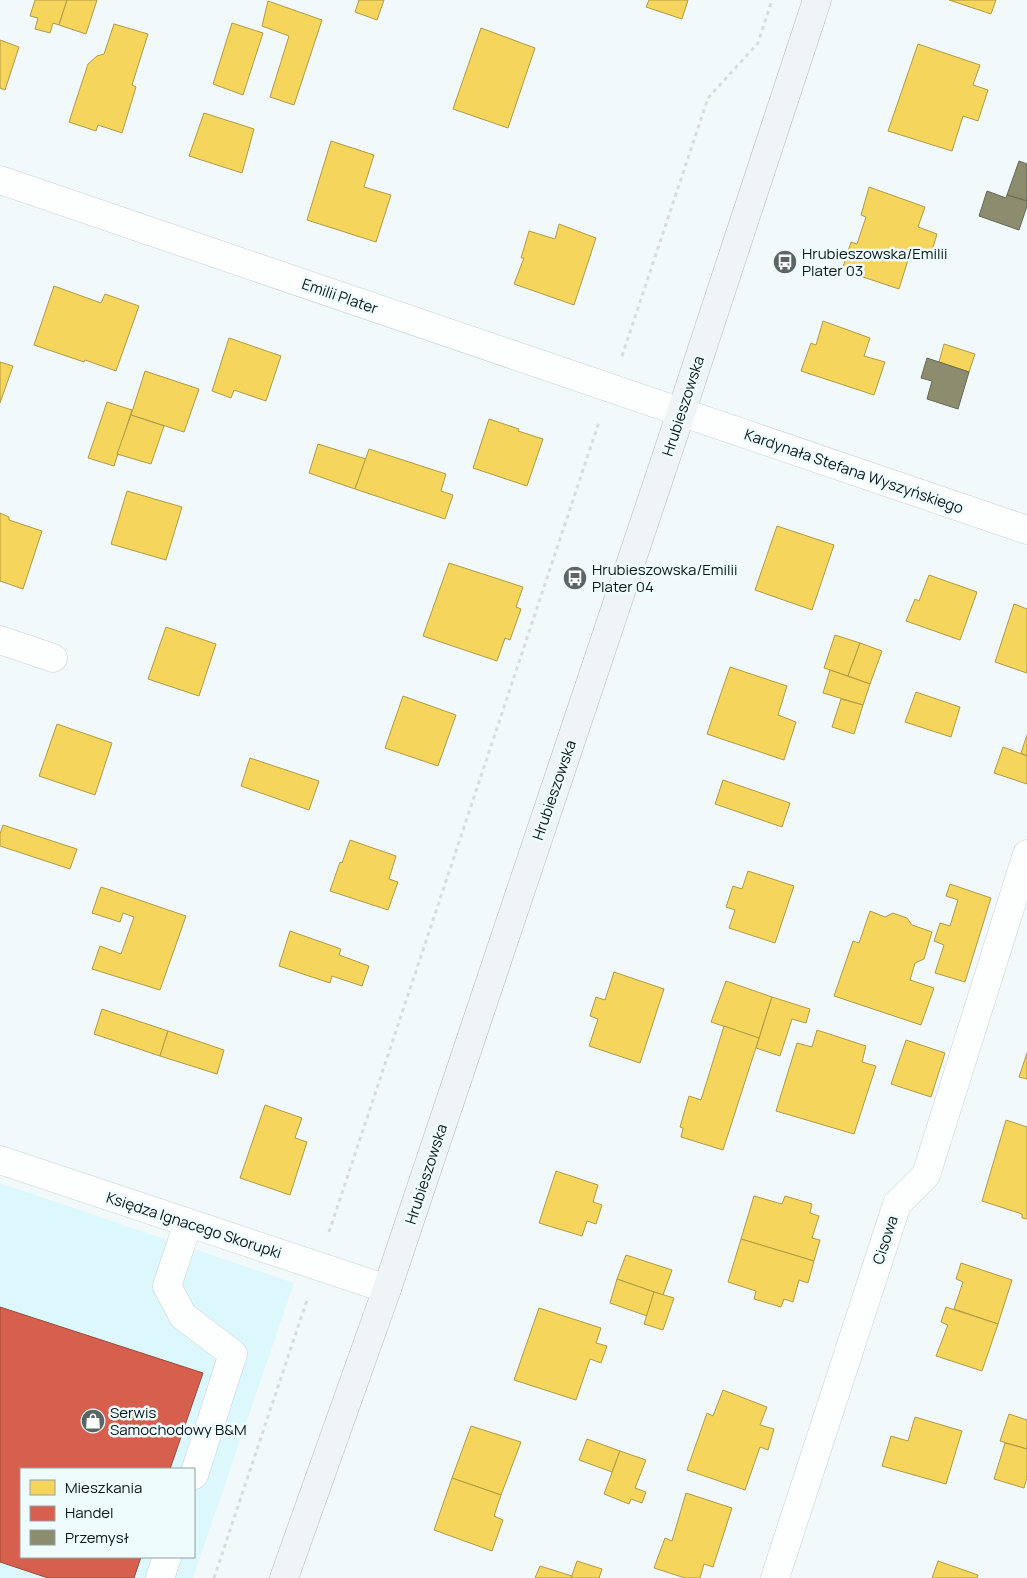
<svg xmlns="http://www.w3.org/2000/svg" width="1027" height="1578" font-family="Manrope,sans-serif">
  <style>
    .built { fill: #ddf8fc; fill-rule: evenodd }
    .homes { fill: #f6d55c; stroke: #af9b47 }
    .shops { fill: #d6604d; stroke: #984a3d }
    .industry { fill: #8c8c6e; stroke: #656854 }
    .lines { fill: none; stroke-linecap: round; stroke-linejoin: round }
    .minor-casing { stroke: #c8d1d3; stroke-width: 29 }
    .major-casing { stroke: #b3bcc1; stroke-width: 29 }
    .path { stroke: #dadcdc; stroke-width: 3; stroke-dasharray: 4 4; stroke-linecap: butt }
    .minor { stroke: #fdfefe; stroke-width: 28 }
    .major { stroke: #eff4f7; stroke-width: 28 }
    .labels { text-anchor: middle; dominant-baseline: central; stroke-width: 5; stroke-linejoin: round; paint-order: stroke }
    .poi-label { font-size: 15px; fill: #091517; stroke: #effcfe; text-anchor: start }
    .street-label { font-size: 15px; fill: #091517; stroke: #effcfe }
  </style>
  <rect width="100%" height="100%" fill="#f2f9fa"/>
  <path class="built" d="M 0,1183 L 294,1283 L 193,1578 L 0,1578 ZM 21,1469 L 194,1469 L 194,1557 L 21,1557 Z"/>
  <g class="homes">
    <polygon points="35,0 67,0 59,25 53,23 50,33 35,29 38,18 30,16"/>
    <polygon points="67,0 97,0 86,34 59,25"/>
    <polygon points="359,0 384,0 377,20 355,12"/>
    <polygon points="649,0 688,0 682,19 646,7"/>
    <polygon points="949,0 996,0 991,14"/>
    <polygon points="268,1 322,20 294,105 270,97 289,36 262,26"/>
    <polygon points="232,23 263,33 243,95 213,84"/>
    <polygon points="114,24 148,34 132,85 136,87 122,133 98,125 96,131 69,122 88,64 97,56 104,54"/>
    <polygon points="481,28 535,48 508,128 453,109"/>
    <polygon points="0,40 19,47 5,90 0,88"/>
    <polygon points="918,44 980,65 973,85 988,90 978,121 963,116 952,151 888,131"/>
    <polygon points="204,113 254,129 242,173 189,156"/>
    <polygon points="331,141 374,155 364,187 391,195 376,242 307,220"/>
    <polygon points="869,187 925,207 918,227 937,234 931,254 912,247 899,289 842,270 851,242 857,244 866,217 861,215"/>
    <polygon points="559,224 596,238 574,305 514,284 524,258 521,258 529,231 555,239"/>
    <polygon points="54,286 101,303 105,294 139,306 116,371 85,360 84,362 34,345"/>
    <polygon points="823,321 870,338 864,356 885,362 874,395 801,371 811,343 816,345"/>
    <polygon points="229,338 281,356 266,401 234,390 231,398 212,391"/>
    <polygon points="944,344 975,354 969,372 939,362"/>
    <polygon points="0,362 13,366 0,403"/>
    <polygon points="145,371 199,389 184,432 131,415"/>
    <polygon points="107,402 132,410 114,466 88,458"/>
    <polygon points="131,415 164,426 151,464 117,454"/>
    <polygon points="489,419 519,429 518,431 543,439 527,486 473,468"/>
    <polygon points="318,444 366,459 355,489 309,473"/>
    <polygon points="369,449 446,474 441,491 453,495 445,519 355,489"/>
    <polygon points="127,491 182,507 166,560 111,544"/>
    <polygon points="0,513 9,517 9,520 42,531 23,589 0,581"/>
    <polygon points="777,526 834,545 812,610 755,590"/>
    <polygon points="449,563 523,587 516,607 521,609 510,640 505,638 497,661 423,636"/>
    <polygon points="929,575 977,592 960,640 906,621 915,599 919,601"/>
    <polygon points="1014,604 1027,609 1027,673 995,662"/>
    <polygon points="166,627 216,644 199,696 148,679"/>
    <polygon points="835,635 860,643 848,676 824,668"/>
    <polygon points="860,643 882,651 870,684 848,676"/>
    <polygon points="730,667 787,686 778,715 796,722 784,760 707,734"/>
    <polygon points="830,670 870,684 863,705 823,693"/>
    <polygon points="916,692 960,707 951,737 905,722"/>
    <polygon points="403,696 456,715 438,766 385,748"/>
    <polygon points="841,699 863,705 854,734 832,727"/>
    <polygon points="57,724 112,743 95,795 39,776"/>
    <polygon points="1027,735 1027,756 1021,753"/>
    <polygon points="1003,747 1027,756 1027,784 994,773"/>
    <polygon points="250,758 319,781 309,810 241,786"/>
    <polygon points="723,780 790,803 782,827 715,804"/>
    <polygon points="3,825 77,849 70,869 0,846 0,834"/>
    <polygon points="350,840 396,856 389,879 398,882 388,910 330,891 340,862 342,863"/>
    <polygon points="748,871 794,886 775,943 729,928 735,910 726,907 733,886 742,889"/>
    <polygon points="950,884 991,898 965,982 935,973 944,945 934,941 940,923 950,926 958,900 946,896"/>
    <polygon points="101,887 186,916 160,990 92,969 100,946 121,954 134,917 123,913 120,922 92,913"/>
    <polygon points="870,911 885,917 893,913 907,918 912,925 932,932 924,959 915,963 910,980 934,988 921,1025 834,996 853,941 859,943"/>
    <polygon points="290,931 341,949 339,955 369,966 362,986 332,976 330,983 279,966"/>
    <polygon points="614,972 664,989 640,1063 589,1046 598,1019 590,1016 596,997 605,1000"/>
    <polygon points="726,981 772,997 759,1038 711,1022"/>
    <polygon points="772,997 810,1009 806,1023 792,1019 780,1056 756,1048"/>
    <polygon points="102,1009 168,1031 160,1056 94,1034"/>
    <polygon points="724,1026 759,1038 723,1150 681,1137 683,1128 680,1127 689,1096 701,1100"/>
    <polygon points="817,1030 866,1046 862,1062 876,1066 854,1134 776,1111 797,1043 812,1047"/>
    <polygon points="168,1031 224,1050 217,1074 160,1056"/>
    <polygon points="906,1040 945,1053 931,1097 891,1084"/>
    <polygon points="1027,1053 1027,1079 1019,1077"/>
    <polygon points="265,1105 302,1118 295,1138 307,1142 290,1195 240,1178"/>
    <polygon points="1006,1120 1027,1127 1027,1219 1022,1218 1022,1214 982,1201"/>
    <polygon points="556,1171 598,1185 593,1202 602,1205 596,1224 587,1221 582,1236 539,1223"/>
    <polygon points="754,1196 782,1204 785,1196 812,1204 810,1213 819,1216 812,1238 820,1240 814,1261 741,1239"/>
    <polygon points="741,1239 814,1261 808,1283 799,1280 793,1302 784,1299 781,1307 754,1299 756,1291 728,1282"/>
    <polygon points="626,1255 672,1270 663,1295 617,1279"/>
    <polygon points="961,1263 1012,1280 998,1324 954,1309 963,1282 956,1279"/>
    <polygon points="617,1279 654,1292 647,1316 610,1303"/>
    <polygon points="654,1292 674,1298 663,1330 644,1324"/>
    <polygon points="946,1307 998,1324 982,1371 936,1356 948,1325 941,1322"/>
    <polygon points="539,1308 601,1328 596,1343 607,1346 601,1363 590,1359 576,1400 514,1380"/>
    <polygon points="723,1390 767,1407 760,1425 774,1429 768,1450 760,1447 745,1490 687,1470 707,1413 713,1416"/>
    <polygon points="1009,1414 1027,1420 1027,1449 1000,1441"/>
    <polygon points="915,1417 962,1431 946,1484 882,1466 891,1436 908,1441"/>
    <polygon points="471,1426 521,1442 501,1495 452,1478"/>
    <polygon points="587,1439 620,1451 612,1472 579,1460"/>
    <polygon points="1005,1443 1027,1449 1027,1478 1024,1488 994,1479"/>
    <polygon points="620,1451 646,1460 635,1488 646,1492 642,1503 631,1499 629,1504 604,1494"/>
    <polygon points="452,1478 501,1495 494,1516 503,1520 492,1551 434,1530"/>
    <polygon points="686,1493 732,1508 713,1567 704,1564 700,1578 685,1578 654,1568 665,1538 672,1541"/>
    <polygon points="577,1561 602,1569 599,1578 571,1578"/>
    <polygon points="938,1561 978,1575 977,1578 932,1578"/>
    <polygon points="540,1566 572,1576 571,1578 535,1578"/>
  </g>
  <polygon class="shops" points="0,1307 203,1373 170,1469 21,1469 21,1557 141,1557 134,1578 48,1578 0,1562"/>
  <g class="industry">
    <polygon points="1019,161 1027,164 1027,201 1007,195"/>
    <polygon points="987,191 1006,198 1007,195 1027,201 1027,206 1019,230 979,216"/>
    <polygon points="927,358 969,372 958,409 927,399 932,381 921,378"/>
  </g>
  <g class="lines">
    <g class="minor-casing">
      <g id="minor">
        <polyline points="0,180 1027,530"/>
        <polyline points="0,640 53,658"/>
        <polyline points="0,1160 387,1289"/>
        <polyline points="188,1223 167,1286 183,1316 233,1354 194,1475"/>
        <polyline points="160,1578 167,1557"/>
        <polyline points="775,1578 897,1204 926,1175 1027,854"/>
      </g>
    </g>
    <g class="major-casing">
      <polyline id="major" points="284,1578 387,1289 681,413 817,0"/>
    </g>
    <g class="path">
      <polyline points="622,356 708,98 758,43 772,0"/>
      <polyline points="329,1232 599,422"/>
      <polyline points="214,1578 307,1300"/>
    </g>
    <use href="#minor" class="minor"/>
    <use href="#major" class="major"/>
  </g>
  <defs>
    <g id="bus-disc" transform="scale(1.25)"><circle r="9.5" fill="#5b6566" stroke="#effcfe"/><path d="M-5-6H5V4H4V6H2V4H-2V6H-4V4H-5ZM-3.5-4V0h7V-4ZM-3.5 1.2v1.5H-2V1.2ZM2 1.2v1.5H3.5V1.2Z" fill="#fff"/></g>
    <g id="shop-disc" transform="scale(1.25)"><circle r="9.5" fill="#5b6566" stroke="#effcfe"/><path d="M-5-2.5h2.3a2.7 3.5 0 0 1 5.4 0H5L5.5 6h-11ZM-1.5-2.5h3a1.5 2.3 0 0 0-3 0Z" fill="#fff"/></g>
  </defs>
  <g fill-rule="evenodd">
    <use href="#bus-disc" x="785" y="262"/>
    <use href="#bus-disc" x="575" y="578"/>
    <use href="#shop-disc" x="93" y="1421"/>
  </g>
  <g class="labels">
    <g class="poi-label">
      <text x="802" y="253">Hrubieszowska/Emilii<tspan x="802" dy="17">Plater 03</tspan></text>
      <text x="592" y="569">Hrubieszowska/Emilii<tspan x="592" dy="17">Plater 04</tspan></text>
      <text x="110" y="1412">Serwis<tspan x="110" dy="17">Samochodowy B&amp;M</tspan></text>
    </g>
    <g class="street-label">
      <text transform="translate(340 296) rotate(19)">Emilii Plater</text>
      <text transform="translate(683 406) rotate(-72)">Hrubieszowska</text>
      <text transform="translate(854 471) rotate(19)">Kardynała Stefana Wyszyńskiego</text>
      <text transform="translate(554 790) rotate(-71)">Hrubieszowska</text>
      <text transform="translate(426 1174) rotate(-72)">Hrubieszowska</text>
      <text transform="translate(194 1225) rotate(18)">Księdza Ignacego Skorupki</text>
      <text transform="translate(885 1240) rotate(-72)">Cisowa</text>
    </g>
  </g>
  <rect x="20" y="1468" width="175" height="90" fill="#effcfe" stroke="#93a0a2"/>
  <rect x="30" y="1480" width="25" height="15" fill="#f6d55c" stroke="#93a0a2"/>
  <text x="65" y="1493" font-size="15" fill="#091517">Mieszkania</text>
  <rect x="30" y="1506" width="25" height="15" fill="#d6604d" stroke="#93a0a2"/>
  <text x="65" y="1518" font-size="15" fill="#091517">Handel</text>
  <rect x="30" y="1530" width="25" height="15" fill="#8c8c6e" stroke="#93a0a2"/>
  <text x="65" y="1543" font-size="15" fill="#091517">Przemysł</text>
</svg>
